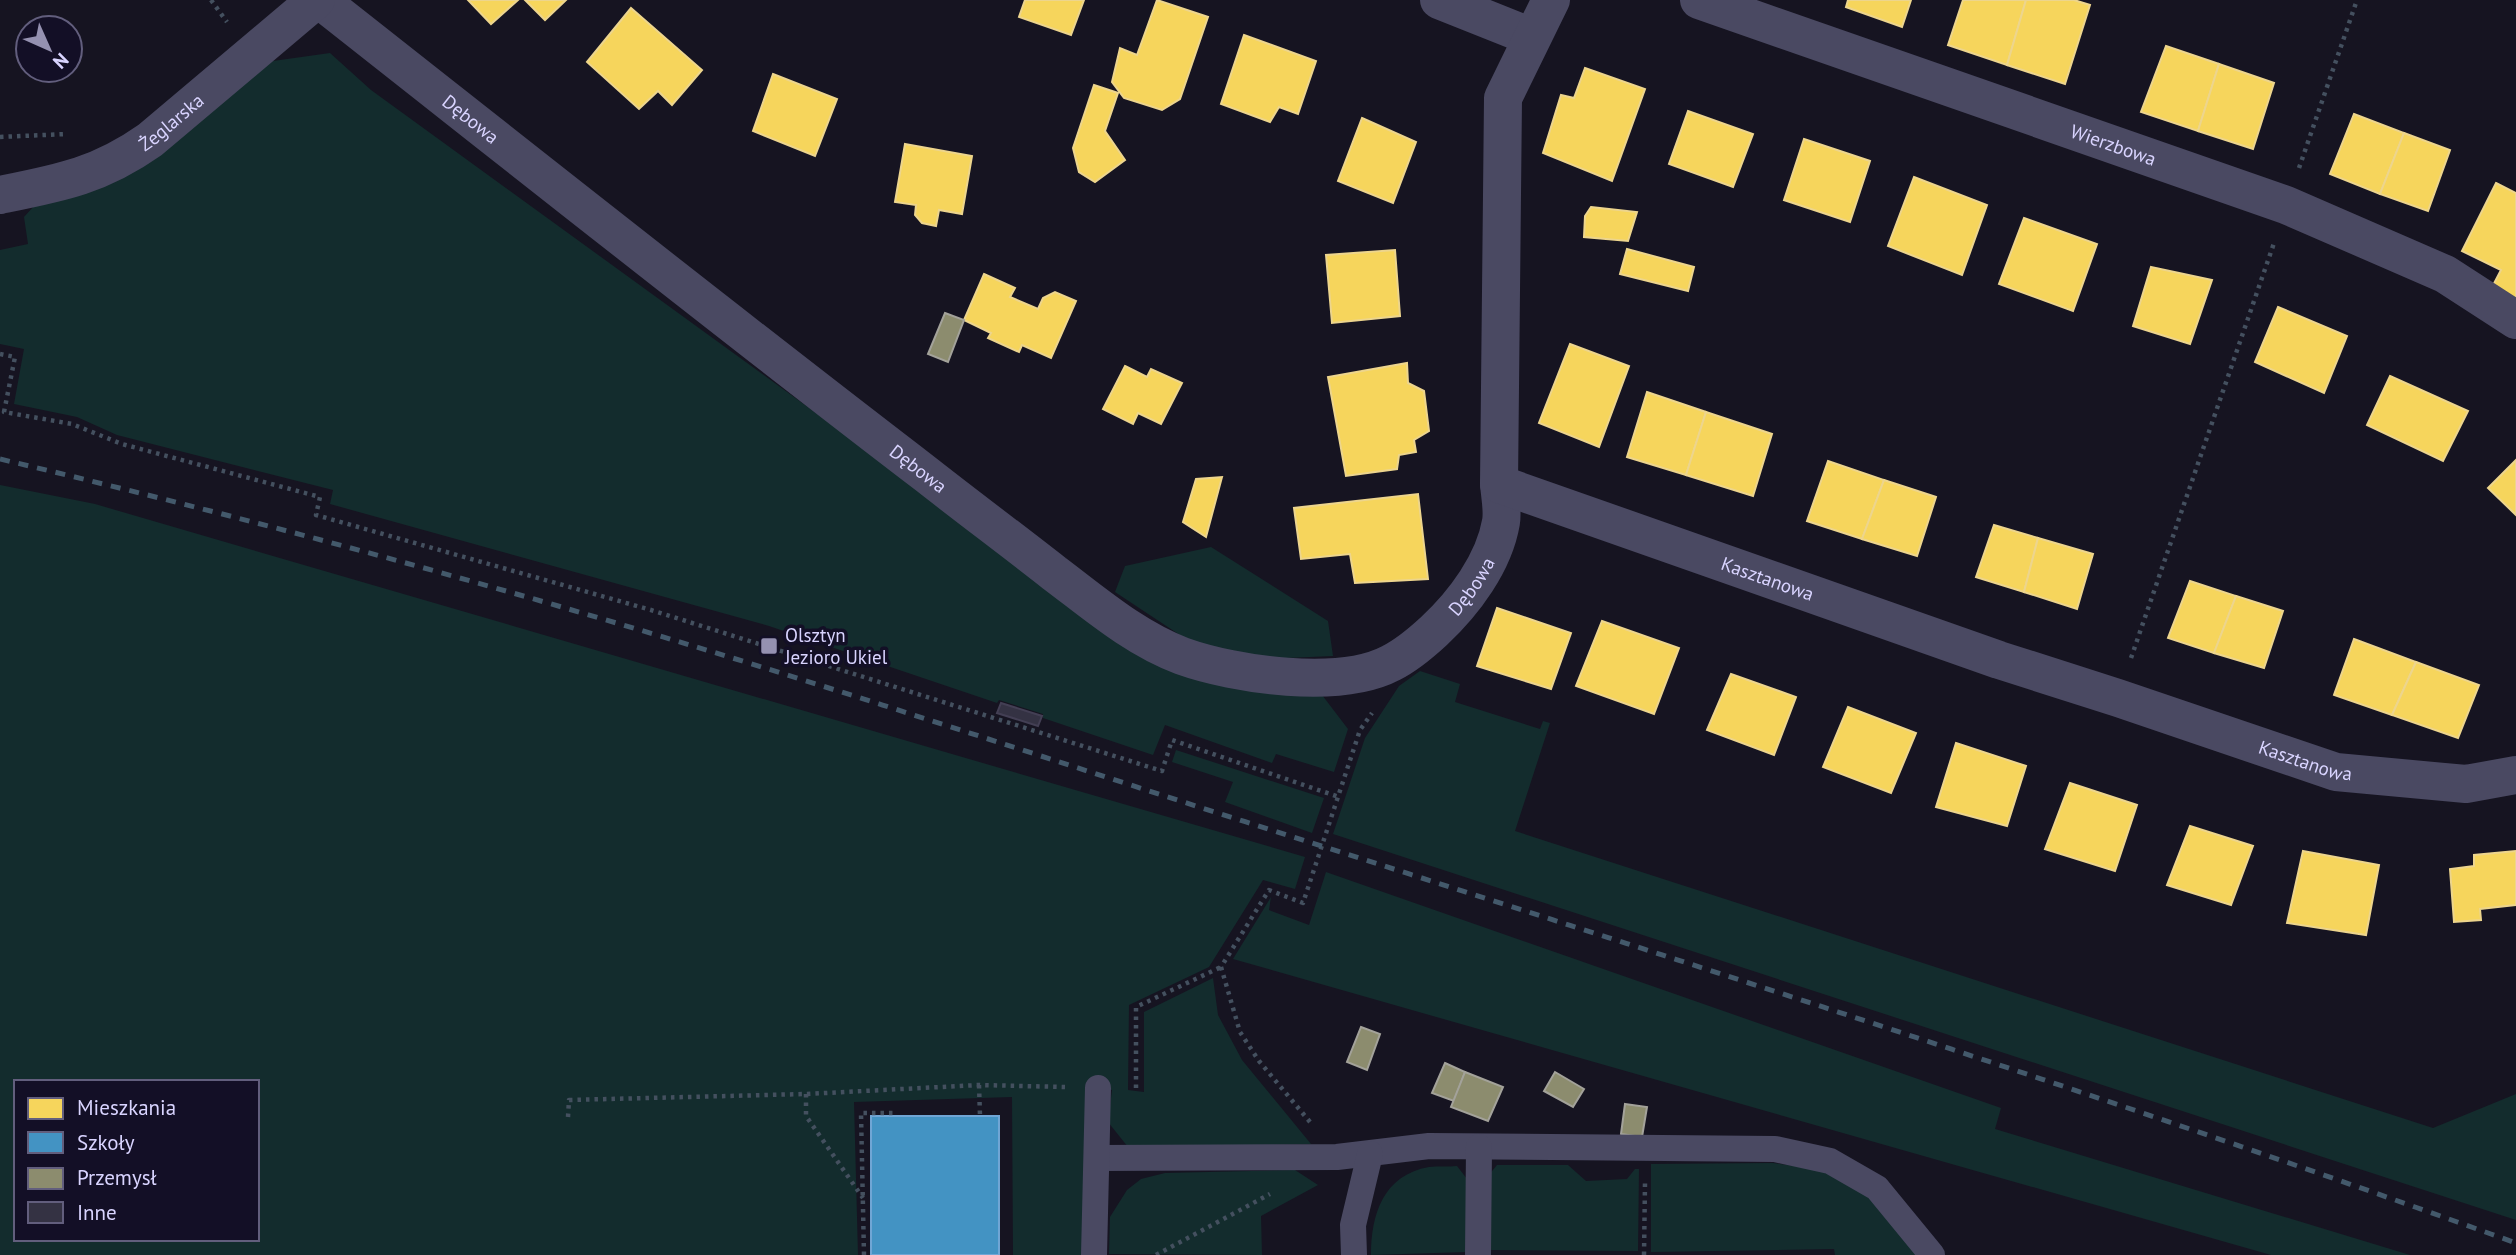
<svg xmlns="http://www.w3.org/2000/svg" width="2516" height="1255" font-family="'PT Sans',sans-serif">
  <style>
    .green { fill: #132c2d; fill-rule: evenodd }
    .homes { fill: #f6d55c; stroke: #edd58d; stroke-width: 2 }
    .schools { fill: #4393c3; stroke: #70a6d5; stroke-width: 2 }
    .industry { fill: #8c8c6e; stroke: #a3a29a; stroke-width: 2 }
    .building { fill: #343243; stroke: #433f54; stroke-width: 2 }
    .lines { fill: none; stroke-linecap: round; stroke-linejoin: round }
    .path { stroke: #44505f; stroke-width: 4.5; stroke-dasharray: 3.5 5; stroke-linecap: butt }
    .lane { stroke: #4a4962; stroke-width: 26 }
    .street { stroke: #4a4962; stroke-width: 38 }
    .rail { stroke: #43596b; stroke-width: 5; stroke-dasharray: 10 9; stroke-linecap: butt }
    .poi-dot { fill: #9591b1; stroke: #130f26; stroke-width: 2.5 }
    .labels { text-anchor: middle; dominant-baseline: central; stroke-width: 7; stroke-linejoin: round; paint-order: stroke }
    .street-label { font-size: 19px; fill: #d9d4ff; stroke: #130f26 }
    .poi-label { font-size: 19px; fill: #d9d4ff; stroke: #130f26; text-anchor: start }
  </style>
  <rect width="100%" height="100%" fill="#161421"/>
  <g class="green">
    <polygon points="330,53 371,90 1141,649 1319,691 1348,729 1334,772 1276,754 1272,763 1165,725 1153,755 1043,718 1043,714 999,700 997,703 769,626 330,504 333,490 117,435 77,417 14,404 24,349 0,344 0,250 28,244 24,217 34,206 273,61"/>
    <path d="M 0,485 L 95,504 L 1305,857 L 1295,889 L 1263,880 L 1209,967 L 1129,1005 L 1128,1090 L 1144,1092 L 1144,1012 L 1213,978 L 1218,1015 L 1242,1060 L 1311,1144 L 1128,1147 L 1108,1122 L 1112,1090 L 1086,1088 L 1083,1255 L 1013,1255 L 1012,1097 L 854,1102 L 858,1255 L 0,1255 ZM 16,1082 L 257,1082 L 257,1239 L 16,1239 Z"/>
    <polygon points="1211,547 1328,621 1333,656 1266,659 1195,645 1115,592 1125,566"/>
    <polygon points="1420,671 1460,684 1455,702 1540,729 1543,721 1550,723 1515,831 2433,1128 2516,1094 2516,1220 1333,834 1365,738 1399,686"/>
    <polygon points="1176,750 1324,798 1312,833 1225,802 1233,782 1172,762"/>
    <polygon points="1326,872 2001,1108 1995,1129 2410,1255 2271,1255 1233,959 1271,897 1269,910 1309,925"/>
    <polygon points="1773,1163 1826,1170 1868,1192 1919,1255 1835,1255 1834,1249 1651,1252 1651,1164"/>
    <polygon points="1497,1165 1568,1165 1586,1181 1627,1179 1635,1169 1639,1169 1638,1251 1489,1250 1488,1176"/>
    <path d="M 1457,1166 L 1467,1179 L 1467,1252 L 1371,1255 C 1371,1215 1383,1175 1429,1167 C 1438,1166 1448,1167 1457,1166 Z"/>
    <polygon points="1295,1170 1318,1185 1261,1216 1262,1255 1109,1254 1110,1217 1127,1190 1141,1179 1165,1173"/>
  </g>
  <g class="homes">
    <polygon points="468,0 518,0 491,24"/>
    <polygon points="525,0 566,0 545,20"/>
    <polygon points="1025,0 1084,0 1071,35 1019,17"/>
    <polygon points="1157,0 1208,17 1180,99 1162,110 1124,98 1112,82 1120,48 1137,55"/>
    <polygon points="1848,0 1911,0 1902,27 1846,7"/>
    <polygon points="1963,0 2026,0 2007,65 1948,45"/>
    <polygon points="2026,0 2074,0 2090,5 2065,84 2007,65"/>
    <polygon points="631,8 702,70 672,105 658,91 639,109 587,62"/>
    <polygon points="1244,35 1316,61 1298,114 1279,107 1270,122 1221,104"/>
    <polygon points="2166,46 2219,64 2198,131 2141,112"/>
    <polygon points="2219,64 2274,83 2253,149 2198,131"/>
    <polygon points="1585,68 1645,89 1612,181 1543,153 1561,95 1574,98"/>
    <polygon points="773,74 837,99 815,156 753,131"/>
    <polygon points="1094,85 1118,93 1105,131 1125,160 1095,182 1079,172 1073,148"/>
    <polygon points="1688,111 1753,134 1733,187 1669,164"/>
    <polygon points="2354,114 2404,133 2380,194 2330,174"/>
    <polygon points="1362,118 1416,142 1393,203 1338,181"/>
    <polygon points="2404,133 2450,150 2428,211 2380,194"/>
    <polygon points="1804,139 1870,161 1850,222 1784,200"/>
    <polygon points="905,144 972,156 962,214 939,210 936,226 922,223 915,215 916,205 895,202"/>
    <polygon points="1914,177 1987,205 1962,275 1888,246"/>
    <polygon points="2496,183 2516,193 2516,307 2489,293 2501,270 2462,251"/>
    <polygon points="1591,207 1637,212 1628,241 1584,237 1585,216"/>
    <polygon points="2024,218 2097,244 2073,311 1999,284"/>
    <polygon points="1627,249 1694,267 1688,291 1620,274"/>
    <polygon points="1395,250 1400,316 1332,323 1326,255"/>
    <polygon points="2151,267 2212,280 2190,344 2133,326"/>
    <polygon points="984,274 1015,288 1010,297 1038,309 1043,298 1055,292 1076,301 1051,358 1022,345 1019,352 988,338 991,333 964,320"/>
    <polygon points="2278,307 2347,336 2324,393 2255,362"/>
    <polygon points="1570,344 1629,366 1599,447 1539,423"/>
    <polygon points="1407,363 1408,383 1424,391 1429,431 1414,440 1416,452 1399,455 1397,469 1346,476 1328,377"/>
    <polygon points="1125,366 1147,377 1151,369 1182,383 1161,424 1138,413 1133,424 1103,409"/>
    <polygon points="2390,376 2468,411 2443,461 2367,425"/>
    <polygon points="1647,392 1706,412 1686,475 1627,457"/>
    <polygon points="1706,412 1772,434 1753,496 1686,475"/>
    <polygon points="2516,460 2516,515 2488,488"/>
    <polygon points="1828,461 1884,480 1862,539 1807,521"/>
    <polygon points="1222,477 1206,537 1183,522 1196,479"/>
    <polygon points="1884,480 1936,497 1917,556 1862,539"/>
    <polygon points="1418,494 1428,579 1355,583 1350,554 1301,559 1294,508"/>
    <polygon points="1994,525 2038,538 2024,592 1976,577"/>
    <polygon points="2038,538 2093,554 2077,609 2024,592"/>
    <polygon points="2190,581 2236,596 2214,653 2168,638"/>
    <polygon points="2236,596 2283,611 2264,668 2214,653"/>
    <polygon points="1497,608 1571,633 1551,689 1477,666"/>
    <polygon points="1602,621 1679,648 1654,714 1576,686"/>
    <polygon points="2354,639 2416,662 2392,715 2334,695"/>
    <polygon points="2416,662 2479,685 2458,738 2392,715"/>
    <polygon points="1731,674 1796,697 1774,755 1707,730"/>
    <polygon points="1848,707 1916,733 1891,793 1823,767"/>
    <polygon points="1956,743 2026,766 2007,826 1936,807"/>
    <polygon points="2070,783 2137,805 2115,871 2045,849"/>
    <polygon points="2190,826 2253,846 2231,905 2167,885"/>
    <polygon points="2303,851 2379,865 2366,935 2287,923"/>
    <polygon points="2516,851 2516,905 2480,909 2481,920 2454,922 2450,869 2474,866 2474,855"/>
  </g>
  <rect class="schools" x="871" y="1116" width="128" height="139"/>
  <g class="industry">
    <polygon points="945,313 964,320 948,362 928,354"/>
    <polygon points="1361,1027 1380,1034 1367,1070 1347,1062"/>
    <polygon points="1445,1063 1465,1072 1454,1101 1432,1093"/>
    <polygon points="1465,1072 1503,1087 1488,1121 1451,1107"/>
    <polygon points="1555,1072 1584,1089 1573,1107 1544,1091"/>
    <polygon points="1625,1104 1647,1107 1642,1137 1621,1134"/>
  </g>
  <polygon class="building" points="1001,703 1042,716 1038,726 997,713"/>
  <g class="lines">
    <g class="path">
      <polyline points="211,0 227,22"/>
      <polyline points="0,137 66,134"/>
      <polyline points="2299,168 2357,0"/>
      <polyline points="0,354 15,357 4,412 72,424 122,444 320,497 316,515 651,610 1162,771 1172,740 1339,797"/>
      <polyline points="2131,658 2274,243"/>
      <polyline points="979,1085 980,1116"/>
      <polyline points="1136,1088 1136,1007 1221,967"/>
      <polyline points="806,1094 806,1116 863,1198"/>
      <polyline points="568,1117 569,1100 806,1094 979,1085 1065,1087"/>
      <polyline points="1310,1122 1259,1061 1240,1032 1221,967 1269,890 1303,903 1360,730 1372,713"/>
      <polyline points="864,1255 861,1113 897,1113"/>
      <polyline points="1156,1255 1270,1194"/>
      <polyline points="1644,1255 1645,1183"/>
    </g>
    <g class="lane">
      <polyline points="1097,1158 1337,1157 1429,1146 1775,1149 1830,1161 1877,1188 1932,1255"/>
      <polyline points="1094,1255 1098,1088"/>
      <polyline points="1354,1255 1353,1225 1370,1154"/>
      <polyline points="1478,1255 1479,1147"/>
    </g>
    <g class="street">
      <path id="s1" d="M 320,0 C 522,159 723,319 927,475 C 969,508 1012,540 1054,573 C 1094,603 1134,638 1182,656 C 1235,675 1340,690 1391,663 C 1407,655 1421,643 1434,631 C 1464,603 1494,563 1501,522 C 1503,510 1500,496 1499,484"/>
      <polyline points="1439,0 1532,37"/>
      <path id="s2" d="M 1551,0 L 1503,98 L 1499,484 L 1999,660 L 2118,698 L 2336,772 L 2466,784 L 2516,775"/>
      <path id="s3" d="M 1699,0 L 2286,205 L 2445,274 L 2516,320"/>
      <path id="s4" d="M 0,195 C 60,183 99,176 150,140 L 316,0"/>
    </g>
    <path class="rail" d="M 0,459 C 215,510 428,567 640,630 C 835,688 1027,752 1221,814 C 1654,952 2088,1089 2516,1243"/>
  </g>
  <rect class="poi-dot" x="760" y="637" width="18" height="18" rx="3.5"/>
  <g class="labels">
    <g class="street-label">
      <text stroke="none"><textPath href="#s1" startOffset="192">Dębowa</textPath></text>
      <text stroke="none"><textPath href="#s4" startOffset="189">Żeglarska</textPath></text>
      <text stroke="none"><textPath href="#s3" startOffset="439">Wierzbowa</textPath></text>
      <text stroke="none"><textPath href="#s1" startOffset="760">Dębowa</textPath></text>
      <text stroke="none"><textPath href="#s2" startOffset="780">Kasztanowa</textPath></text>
      <text stroke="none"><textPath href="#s1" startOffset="1410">Dębowa</textPath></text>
      <text stroke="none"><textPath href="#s2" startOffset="1348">Kasztanowa</textPath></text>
    </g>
    <g class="poi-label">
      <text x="785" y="635">Olsztyn<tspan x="785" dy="22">Jezioro Ukiel</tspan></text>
    </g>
  </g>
  <rect x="14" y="1080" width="245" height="161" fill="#130f26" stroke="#625e7d" stroke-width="2"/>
  <rect x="28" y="1098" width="35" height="21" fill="#f6d55c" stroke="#625e7d" stroke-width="2"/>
  <text x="77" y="1115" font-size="21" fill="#d9d4ff">Mieszkania</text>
  <rect x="28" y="1132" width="35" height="21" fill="#4393c3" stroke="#625e7d" stroke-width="2"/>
  <text x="77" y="1150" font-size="21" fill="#d9d4ff">Szkoły</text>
  <rect x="28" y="1168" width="35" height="21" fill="#8c8c6e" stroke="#625e7d" stroke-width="2"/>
  <text x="77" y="1185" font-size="21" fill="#d9d4ff">Przemysł</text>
  <rect x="28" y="1202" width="35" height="21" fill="#343243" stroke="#625e7d" stroke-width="2"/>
  <text x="77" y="1220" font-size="21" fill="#d9d4ff">Inne</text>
  <g transform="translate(49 49) rotate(135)"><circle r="33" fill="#130f26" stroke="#625e7d" stroke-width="2"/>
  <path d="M0-5L12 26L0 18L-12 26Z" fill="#9591b1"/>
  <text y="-10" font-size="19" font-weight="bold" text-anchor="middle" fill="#d9d4ff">N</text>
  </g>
</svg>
